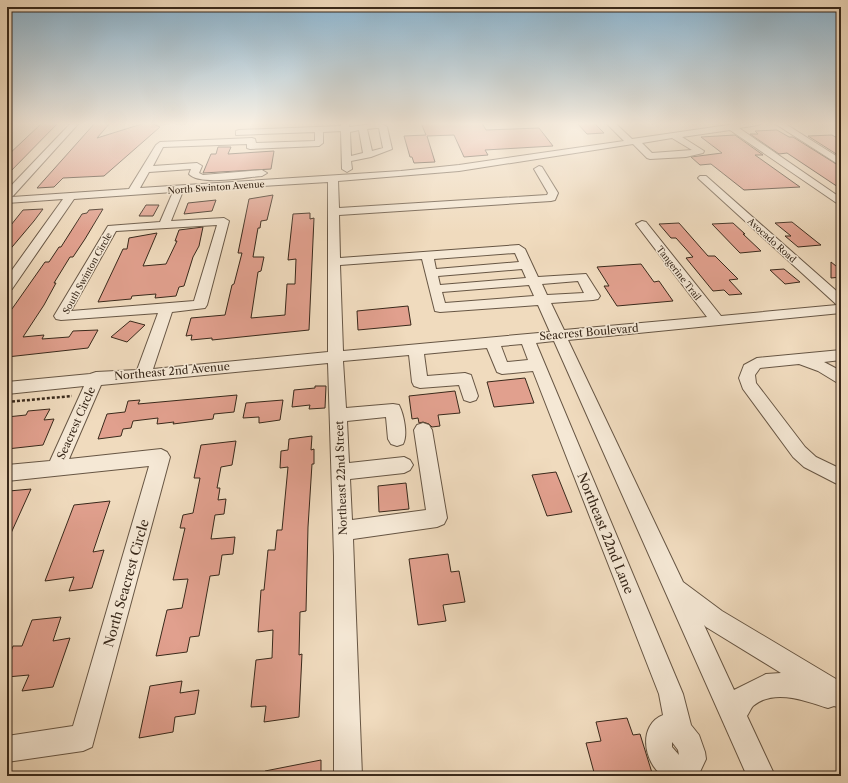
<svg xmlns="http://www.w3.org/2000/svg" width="848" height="783" font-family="'Libre Caslon Text',serif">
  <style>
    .building { fill: #e1a08e; stroke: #39291b }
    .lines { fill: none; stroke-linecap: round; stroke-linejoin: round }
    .minor-casing { stroke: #675644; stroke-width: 2 }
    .path { stroke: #39291b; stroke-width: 2.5; stroke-dasharray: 3 2; stroke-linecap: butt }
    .minor { fill: #f5e8d5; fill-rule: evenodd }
    .labels { text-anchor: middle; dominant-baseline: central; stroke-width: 3; stroke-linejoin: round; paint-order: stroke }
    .far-street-label { font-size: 9px; fill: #39291b; stroke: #f5e8d5 }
    .street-label { font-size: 11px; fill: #39291b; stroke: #f5e8d5 }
    .near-street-label { font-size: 13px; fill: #39291b; stroke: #f5e8d5 }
  </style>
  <rect width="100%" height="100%" fill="#f0dbbe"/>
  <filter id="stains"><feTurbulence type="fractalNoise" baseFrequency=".005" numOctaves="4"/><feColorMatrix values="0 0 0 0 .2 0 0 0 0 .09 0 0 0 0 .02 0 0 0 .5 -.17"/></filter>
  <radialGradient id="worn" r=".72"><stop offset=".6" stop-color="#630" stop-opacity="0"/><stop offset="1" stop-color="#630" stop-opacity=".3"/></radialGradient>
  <g class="building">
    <polygon points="42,123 58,123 7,175 7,156"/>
    <polygon points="95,123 110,123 97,138 145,123 151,123 160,127 104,176 63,178 54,187 37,188"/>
    <polygon points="421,123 482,123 486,130 539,128 553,146 485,150 488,155 464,157 454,135 427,136 435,162 414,163 412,157 410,157 404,136 426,135"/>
    <polygon points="577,123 594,123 604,133 587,134"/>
    <polygon points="777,130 789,137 793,137 841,167 841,189 787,153 779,154 750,134 758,134 755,131"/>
    <polygon points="735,135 763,155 755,155 800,187 744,190 711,164 700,165 691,157 722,153 701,137"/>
    <polygon points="832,135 841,140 841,157 808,136"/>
    <polygon points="218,147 231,147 228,154 274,151 271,169 203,173 211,154 216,154"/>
    <polygon points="273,195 267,220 261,221 260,228 258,228 253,257 264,257 261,271 258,272 251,318 285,315 287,284 295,284 296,259 288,260 293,214 310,213 310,219 314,218 309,330 212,340 212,338 191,340 192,335 186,336 191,318 225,315 232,285 234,284 242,253 238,253 249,199"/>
    <polygon points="216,200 212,211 184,214 188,203"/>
    <polygon points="146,205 159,205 153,216 139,216"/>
    <polygon points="43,209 34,221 7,253 7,230 23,210"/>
    <polygon points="103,209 85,239 73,257 70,257 54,283 56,283 44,305 23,337 44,335 42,339 69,337 73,331 98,330 88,348 7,357 7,316 45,262 49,262 59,247 61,247 82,214 87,213 89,210"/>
    <polygon points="792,222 817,242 821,245 798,247 785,236 791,236 775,223"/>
    <polygon points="679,223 708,256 715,256 738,279 729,280 742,294 729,295 724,290 713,291 686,258 693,257 676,238 671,238 659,224"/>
    <polygon points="733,223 745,234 743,234 761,251 740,253 712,224"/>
    <polygon points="203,227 199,246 193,257 184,286 179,287 176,296 155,298 156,294 132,296 131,299 98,302 123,249 127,249 129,238 157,233 143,266 166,264 177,241 175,241 179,230"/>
    <polygon points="831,262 841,270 841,277 831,278"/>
    <polygon points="641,264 654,282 659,281 673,301 617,306 604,286 609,286 597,267"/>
    <polygon points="784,269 800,282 785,284 770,270"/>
    <polygon points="408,306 411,325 358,330 357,311"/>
    <polygon points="130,321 145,325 127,342 111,337"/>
    <polygon points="525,378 534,403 494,407 487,382"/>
    <polygon points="315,386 326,386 325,408 309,409 310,405 292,407 294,390 315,388"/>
    <polygon points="455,391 460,413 438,415 440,426 432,427 429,424 423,422 419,423 418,418 412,419 409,396"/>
    <polygon points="237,395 234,412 214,414 213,419 173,424 174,422 157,424 158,418 133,421 131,428 123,429 121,436 98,439 107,414 125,412 128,401 140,400 138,404"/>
    <polygon points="283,400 280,420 259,423 259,417 243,418 246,403"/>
    <polygon points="50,409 44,420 54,419 43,445 7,449 7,417 26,415 28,411"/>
    <polygon points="312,436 311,450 314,449 314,464 312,464 308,527 306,611 300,612 299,655 302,654 299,717 264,722 266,706 251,707 256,660 272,658 273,630 258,632 261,590 264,590 268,550 275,550 277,530 282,530 288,467 280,468 281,451 288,450 289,439"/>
    <polygon points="236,441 232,465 221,467 217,488 220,488 218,500 226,499 224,514 215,515 211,539 235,537 233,554 222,555 219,575 210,576 199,636 190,637 187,652 156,656 167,610 182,608 188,579 173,580 185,528 180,528 183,515 193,513 200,478 194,478 201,445"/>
    <polygon points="556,472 572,512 547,516 532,475"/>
    <polygon points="406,483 409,509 379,512 378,486"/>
    <polygon points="31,489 7,542 7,495 9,491"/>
    <polygon points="110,501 93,552 104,550 92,588 69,591 74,577 45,581 74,505"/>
    <polygon points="448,554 451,572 459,571 465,602 443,605 446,621 418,625 409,559"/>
    <polygon points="61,617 53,641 70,638 53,687 22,691 29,675 7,677 7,662 13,646 22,646 32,620"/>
    <polygon points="182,681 180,693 199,690 195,714 175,717 173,732 139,738 150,686"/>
    <polygon points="627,718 633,735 640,734 653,776 595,776 586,743 601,741 596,722"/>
    <polygon points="321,760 321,776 265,776 265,771"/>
  </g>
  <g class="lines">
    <g class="minor-casing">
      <g id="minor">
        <path d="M 71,123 L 79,123 L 12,197 L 129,189 L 156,145 L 160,142 L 252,138 L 255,139 L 256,143 L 315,141 L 315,132 L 236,135 L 236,131 L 239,130 L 341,126 L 341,123 L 349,123 L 349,127 L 381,123 L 387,127 L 392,149 L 371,157 L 351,161 L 352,169 L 347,172 L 342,169 L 341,131 L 323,132 L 323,143 L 319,146 L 250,149 L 247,148 L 247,144 L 163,147 L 153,166 L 197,163 L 202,166 L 199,173 L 203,175 L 262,170 L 267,173 L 262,176 C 246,177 200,186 189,174 L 191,169 L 149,172 L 140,188 L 401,171 L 459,165 L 624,141 L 606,123 L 615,123 L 632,139 L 742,123 L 762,123 L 758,125 L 739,128 L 841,198 L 841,206 L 730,130 L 682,137 L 704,151 L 703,153 L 686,157 L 650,159 L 647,158 L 633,144 L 459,171 L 338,181 L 339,208 L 547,195 L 548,193 L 534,169 L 539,166 L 542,167 L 558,193 L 555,200 L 551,201 L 339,215 L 340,258 L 519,245 L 525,249 L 538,277 L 586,274 L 600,296 L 598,299 L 593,300 L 551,303 L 564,330 L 707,317 L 636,224 L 642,221 L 646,222 L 721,316 L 837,305 L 700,180 L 698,178 L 700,176 L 706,176 L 841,295 L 841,313 L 568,340 L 683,582 L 722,611 L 841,682 L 841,708 L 834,706 L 828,708 C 806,701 774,688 753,706 C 751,708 749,713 747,716 L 775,776 L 747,776 L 554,341 L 536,343 L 683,694 L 691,725 L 699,735 L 705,752 L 706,759 L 699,774 L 697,776 L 663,776 C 643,762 638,725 663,715 L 659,694 L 533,371 L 502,374 L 497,372 L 487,348 L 424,354 L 427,376 L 465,373 L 471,375 L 478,396 L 476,400 L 470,402 L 464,400 L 459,385 L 420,388 L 414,386 L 412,382 L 409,355 L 343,361 L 346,408 L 393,404 L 399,405 C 404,415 408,435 403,444 L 397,446 L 391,444 L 388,439 L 386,417 L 347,421 L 349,463 L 404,457 L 410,460 L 413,465 L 410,470 L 404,473 L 350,479 L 352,520 L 426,510 L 414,430 L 417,425 L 423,423 L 429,425 L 432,430 L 447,518 L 444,524 L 437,527 L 353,539 L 362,776 L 334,776 L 334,556 L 328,363 L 101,385 L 69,459 L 161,449 L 167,452 L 170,457 L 92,747 L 83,751 L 7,762 L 7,736 L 73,726 L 149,466 L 7,481 L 7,465 L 50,461 L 84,386 L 7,394 L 7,382 L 90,374 L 96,372 L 137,370 L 158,313 L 61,320 L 56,319 L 54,316 L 108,226 L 160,222 L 173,192 L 74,199 L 12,289 L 7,290 L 7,277 L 63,199 L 7,203 L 7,190 ZM 376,128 L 379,128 L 383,148 L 372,151 L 367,129 ZM 359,130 L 363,153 L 351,156 L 350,132 ZM 672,138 L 692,150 L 652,153 L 642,143 ZM 328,182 L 328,352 L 153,369 L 172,312 L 205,308 L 207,305 L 229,221 L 224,218 L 171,221 L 183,191 ZM 217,225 L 194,301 L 71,311 L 116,231 ZM 515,253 L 519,262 L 436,269 L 434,259 ZM 422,259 L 435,311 L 440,312 L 538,305 L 550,332 L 343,351 L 340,265 ZM 522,269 L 526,278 L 440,285 L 438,276 ZM 578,281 L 584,293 L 547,295 L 542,284 ZM 529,285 L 534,296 L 445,303 L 442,292 ZM 522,344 L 528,360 L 507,362 L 501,346 ZM 704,625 L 706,627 L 781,673 L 766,674 L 734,690 ZM 672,742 L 678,750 L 679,755 L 672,747 Z"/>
        <polygon points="774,123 784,123 841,159 841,166"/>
        <polygon points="841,350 841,360 824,362 841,371 841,385 818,371 799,364 760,368 755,375 756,383 805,447 816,457 841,469 841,486 804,467 793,457 743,389 739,378 744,365 757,358"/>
      </g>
    </g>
    <polyline class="path" points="7,402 72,396"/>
    <use href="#minor" class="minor"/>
  </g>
  <linearGradient id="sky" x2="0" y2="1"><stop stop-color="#89b6d4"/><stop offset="0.53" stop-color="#f8efe2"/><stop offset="1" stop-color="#f8efe2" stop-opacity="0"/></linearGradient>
  <rect width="848" height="233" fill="url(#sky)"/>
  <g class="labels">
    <g class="far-street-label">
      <text transform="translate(216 187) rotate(-4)">North Swinton Avenue</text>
      <text transform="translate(772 240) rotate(42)">Avocado Road</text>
      <text transform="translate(87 273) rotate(-61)">South Swinton Circle</text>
      <text transform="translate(679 273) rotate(52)">Tangerine Trail</text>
    </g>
    <g class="street-label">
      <text transform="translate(589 332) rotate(-5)">Seacrest Boulevard</text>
      <text transform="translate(172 371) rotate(-5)">Northeast 2nd Avenue</text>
      <text transform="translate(76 423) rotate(-66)">Seacrest Circle</text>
      <text transform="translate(341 478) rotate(-92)">Northeast 22nd Street</text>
    </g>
    <g class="near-street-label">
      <text transform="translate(606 533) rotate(68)">Northeast 22nd Lane</text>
      <text transform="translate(126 583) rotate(-74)">North Seacrest Circle</text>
    </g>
  </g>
  <rect width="848" height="783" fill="none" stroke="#f0dbbe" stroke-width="24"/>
  <rect x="8" y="8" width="832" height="767" fill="none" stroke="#39291b" stroke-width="2"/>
  <rect x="12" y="12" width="824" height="759" fill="none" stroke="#39291b"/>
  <rect width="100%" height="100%" filter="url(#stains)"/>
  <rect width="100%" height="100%" fill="url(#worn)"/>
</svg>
